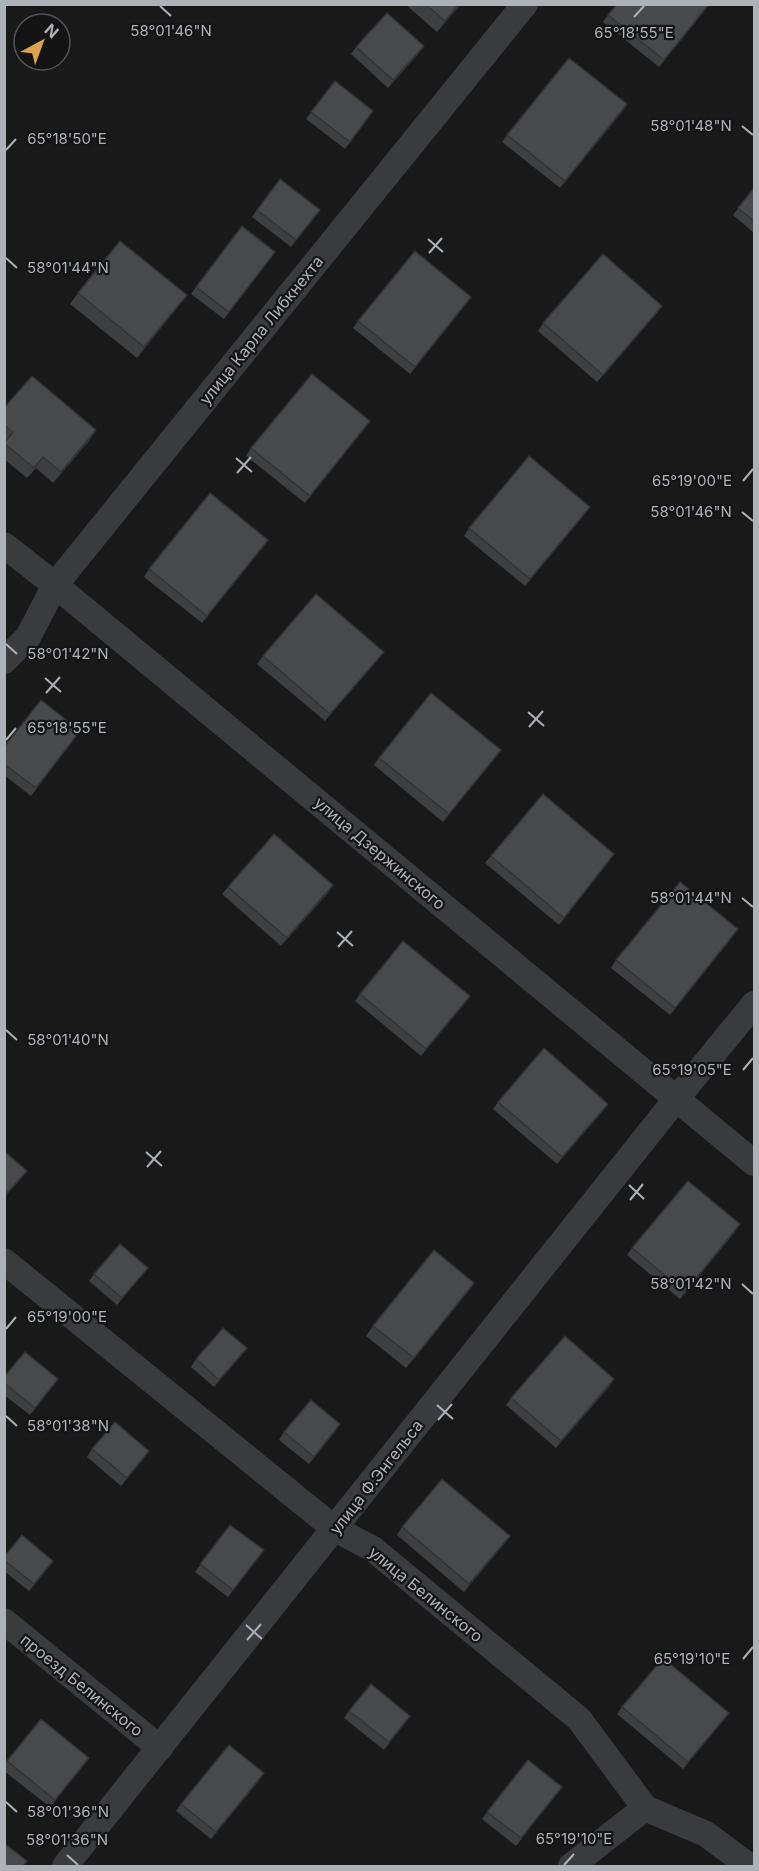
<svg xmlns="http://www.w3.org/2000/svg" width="759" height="1871" font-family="Inter,sans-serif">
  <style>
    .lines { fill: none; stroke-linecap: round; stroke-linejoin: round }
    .street { stroke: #3a3b3f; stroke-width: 26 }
    .wall { fill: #3e3f41 }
    .shaded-wall { fill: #323335 }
    .building { fill: #48494c; stroke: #323335; stroke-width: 1.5 }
    .ticks { fill: none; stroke: #adb1b8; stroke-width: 2 }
    .labels { text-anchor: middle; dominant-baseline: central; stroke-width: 4.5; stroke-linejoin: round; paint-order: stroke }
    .street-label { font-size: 16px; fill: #adb1b8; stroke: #141415 }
    .ticks-label { font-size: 15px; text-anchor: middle; fill: #adb1b8; stroke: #141415; stroke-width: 4.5; stroke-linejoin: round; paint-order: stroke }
  </style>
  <rect width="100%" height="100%" fill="#19191a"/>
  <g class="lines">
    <g class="street">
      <polyline points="4,545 55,585 754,1163"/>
      <polyline points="4,661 28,637 55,585 525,4"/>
      <polyline points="4,1261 335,1529 373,1549 579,1719 645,1808 706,1834 749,1866"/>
      <polyline points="4,1621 160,1748"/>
      <polyline points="65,1866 677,1098 754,1004"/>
      <polyline points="571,1866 645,1808"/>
    </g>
  </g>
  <g class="wall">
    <polygon points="405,4 461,4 437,32"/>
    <polygon points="617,4 710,4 659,67 603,22"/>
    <polygon points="356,47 419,53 388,88 351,54"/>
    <polygon points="335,81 373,111 345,149 306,119"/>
    <polygon points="622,112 560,188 502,142 507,135"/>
    <polygon points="280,179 320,210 291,247 252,217"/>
    <polygon points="754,188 754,233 733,215"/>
    <polygon points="275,252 224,319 191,294 196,287"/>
    <polygon points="78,293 179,305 137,358 70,304"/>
    <polygon points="471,297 410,374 353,328 358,321"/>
    <polygon points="662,306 657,313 597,382 538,331 543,323"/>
    <polygon points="4,408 96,430 89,441 53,483 36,468 27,478 4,459"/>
    <polygon points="370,421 305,503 246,456 251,448"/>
    <polygon points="585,514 525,586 464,536 469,528"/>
    <polygon points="268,540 202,623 144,577 149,569"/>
    <polygon points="384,652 378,659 325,721 257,664 263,656"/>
    <polygon points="80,731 31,796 4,775 4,747"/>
    <polygon points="495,757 443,822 374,765 379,758"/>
    <polygon points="614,854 559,925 485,863 491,856"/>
    <polygon points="228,887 328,893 281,946 222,894"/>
    <polygon points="733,936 670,1015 611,968 616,960"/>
    <polygon points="360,994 465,1003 421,1056 355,1001"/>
    <polygon points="498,1102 608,1104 603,1111 557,1164 493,1109"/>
    <polygon points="735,1232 680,1299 627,1255 632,1248"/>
    <polygon points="94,1274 142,1275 117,1305 89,1281"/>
    <polygon points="474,1283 467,1293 406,1368 366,1336 373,1326"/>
    <polygon points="247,1348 241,1356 214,1387 191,1367 196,1359"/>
    <polygon points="4,1377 58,1379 30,1415 4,1395"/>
    <polygon points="609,1387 556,1448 506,1405 511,1398"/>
    <polygon points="340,1424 309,1464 279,1440 284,1432"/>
    <polygon points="92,1449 144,1458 121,1486 87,1457"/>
    <polygon points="230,1525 264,1550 228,1597 195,1572"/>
    <polygon points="402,1527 510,1536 464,1592 397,1535"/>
    <polygon points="4,1557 48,1568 29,1591 4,1571"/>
    <polygon points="622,1707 729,1713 683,1769 617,1714"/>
    <polygon points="349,1711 405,1723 384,1750 344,1718"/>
    <polygon points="41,1719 84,1765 50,1807 4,1771 4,1765"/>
    <polygon points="264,1773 211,1839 176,1811 181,1804"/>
    <polygon points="556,1794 516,1846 482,1819 487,1812"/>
  </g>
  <g class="shaded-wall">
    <polygon points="459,4 461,4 437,32 445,21"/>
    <polygon points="709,4 710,4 659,67 664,60"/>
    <polygon points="424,46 419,53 388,88 393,80"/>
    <polygon points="627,104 622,112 560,188 565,181"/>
    <polygon points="187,295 179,305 137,358 144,347"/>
    <polygon points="471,297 466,304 410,374 415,367"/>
    <polygon points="662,306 657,313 597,382 603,375"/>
    <polygon points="370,421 365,428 305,503 310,496"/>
    <polygon points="96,430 89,441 53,483 61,472"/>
    <polygon points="590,507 585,514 525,586 530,579"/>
    <polygon points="268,540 263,547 202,623 207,616"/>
    <polygon points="384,652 378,659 325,721 330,714"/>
    <polygon points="333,885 328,893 281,946 287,938"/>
    <polygon points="738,929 733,936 670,1015 675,1008"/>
    <polygon points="470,996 465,1003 421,1056 426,1049"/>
    <polygon points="608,1104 603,1111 557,1164 562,1157"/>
    <polygon points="27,1171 22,1178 4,1198 4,1196"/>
    <polygon points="740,1224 735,1232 680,1299 685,1292"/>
    <polygon points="474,1283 467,1293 406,1368"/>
    <polygon points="247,1348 241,1356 214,1387 219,1380"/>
    <polygon points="614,1379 609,1387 556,1448 561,1441"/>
    <polygon points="340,1424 335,1432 309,1464 314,1457"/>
    <polygon points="510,1536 505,1543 464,1592 469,1584"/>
    <polygon points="729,1713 724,1720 683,1769 688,1762"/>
    <polygon points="264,1773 259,1781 211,1839 216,1832"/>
  </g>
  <g class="building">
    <polygon points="425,4 459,4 445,21"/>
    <polygon points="617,4 709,4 664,60 608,15"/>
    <polygon points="387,13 424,46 393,80 356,47"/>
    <polygon points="569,58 627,104 565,181 507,135"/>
    <polygon points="335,81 373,111 350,142 311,112"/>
    <polygon points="280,179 320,210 296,240 257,210"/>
    <polygon points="754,188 754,221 738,208"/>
    <polygon points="242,226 275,252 229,312 196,287"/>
    <polygon points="120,241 187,295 144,347 78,293"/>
    <polygon points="415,251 471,297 415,367 358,321"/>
    <polygon points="603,254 662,306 603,375 543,323"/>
    <polygon points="312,374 370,421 310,496 251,448"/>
    <polygon points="32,376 96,430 61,472 43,457 34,468 4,443 13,432 4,425 4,408"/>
    <polygon points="529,456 590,507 530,579 469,528"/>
    <polygon points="210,493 268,540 207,616 149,569"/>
    <polygon points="316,594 384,652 330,714 263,656"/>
    <polygon points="431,693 501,750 449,814 379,758"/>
    <polygon points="41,700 80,731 36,788 4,764 4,747"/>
    <polygon points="543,794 614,854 564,918 491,856"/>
    <polygon points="274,834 333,885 287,938 228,887"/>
    <polygon points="680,882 738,929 675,1008 616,960"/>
    <polygon points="403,941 470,996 426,1049 360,994"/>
    <polygon points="544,1048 608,1104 562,1157 498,1102"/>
    <polygon points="4,1151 27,1171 4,1196"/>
    <polygon points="688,1181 740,1224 685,1292 632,1248"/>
    <polygon points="120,1244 148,1268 122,1298 94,1274"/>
    <polygon points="434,1250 474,1283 414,1358 373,1326"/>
    <polygon points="223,1328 247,1348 219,1380 196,1359"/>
    <polygon points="565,1336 614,1379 561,1441 511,1398"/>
    <polygon points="25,1352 58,1379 35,1408 4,1383 4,1377"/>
    <polygon points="311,1400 340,1424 314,1457 284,1432"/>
    <polygon points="115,1422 149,1451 127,1478 92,1449"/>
    <polygon points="442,1479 510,1536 469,1584 402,1527"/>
    <polygon points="230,1525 264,1550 233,1590 200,1564"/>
    <polygon points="22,1535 53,1561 34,1584 4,1560 4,1557"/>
    <polygon points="663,1658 729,1713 688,1762 622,1707"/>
    <polygon points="371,1684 410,1716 389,1742 349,1711"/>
    <polygon points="41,1719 89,1758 55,1800 7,1761"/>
    <polygon points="229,1745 264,1773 216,1832 181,1804"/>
    <polygon points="528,1760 562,1787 521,1838 487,1812"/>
    <polygon points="4,1843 27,1861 23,1866 4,1866"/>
  </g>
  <path class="ticks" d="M 160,6 L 171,16M 634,17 L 644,6M 742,126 L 753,135M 6,150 L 16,139M 428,239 L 443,252M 429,253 L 442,238M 6,258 L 17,268M 236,458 L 252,472M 237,473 L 251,457M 743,481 L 753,469M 742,512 L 753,521M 6,644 L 17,654M 45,678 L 61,692M 46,693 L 60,677M 528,712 L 544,726M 529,727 L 543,711M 6,740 L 16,728M 742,898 L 753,907M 337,932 L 353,946M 338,947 L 352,931M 6,1030 L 17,1040M 743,1070 L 753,1058M 146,1152 L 162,1166M 147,1167 L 161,1151M 629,1185 L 644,1199M 630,1200 L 643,1184M 742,1284 L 753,1294M 6,1329 L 16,1317M 437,1405 L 453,1419M 6,1416 L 17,1426M 438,1420 L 452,1404M 246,1625 L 262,1639M 247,1640 L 261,1624M 743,1659 L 753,1647M 6,1802 L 17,1812M 67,1855 L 78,1865M 564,1865 L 574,1854"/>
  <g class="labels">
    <g class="street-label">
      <text transform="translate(261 330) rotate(-51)">улица Карла Либкнехта</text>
      <text transform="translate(380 853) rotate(40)">улица Дзержинского</text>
      <text transform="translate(376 1477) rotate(-52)">улица Ф.Энгельса</text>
      <text transform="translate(426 1594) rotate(39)">улица Белинского</text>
      <text transform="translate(82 1685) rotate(39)">проезд Белинского</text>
    </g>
  </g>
  <g class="ticks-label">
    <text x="171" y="36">58°01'46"N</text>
    <text x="634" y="38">65°18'55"E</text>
    <text x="691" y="131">58°01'48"N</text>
    <text x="67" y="144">65°18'50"E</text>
    <text x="68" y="273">58°01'44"N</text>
    <text x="692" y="486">65°19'00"E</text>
    <text x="691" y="517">58°01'46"N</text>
    <text x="68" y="659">58°01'42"N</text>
    <text x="67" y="733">65°18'55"E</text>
    <text x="691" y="903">58°01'44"N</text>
    <text x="68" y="1045">58°01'40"N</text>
    <text x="692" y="1075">65°19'05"E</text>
    <text x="691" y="1289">58°01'42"N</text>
    <text x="67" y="1322">65°19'00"E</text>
    <text x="68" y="1431">58°01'38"N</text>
    <text x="692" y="1664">65°19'10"E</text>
    <text x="68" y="1817">58°01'36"N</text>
    <text x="574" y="1844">65°19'10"E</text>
    <text x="67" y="1845">58°01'36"N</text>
  </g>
  <rect width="759" height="1871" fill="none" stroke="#adb1b8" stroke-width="12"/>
  <g transform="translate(42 42) rotate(41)"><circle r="28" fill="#141415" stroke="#515356" stroke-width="1.5"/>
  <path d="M0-4.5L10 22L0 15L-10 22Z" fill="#dca34f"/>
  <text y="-9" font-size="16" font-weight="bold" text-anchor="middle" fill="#adb1b8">N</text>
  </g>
</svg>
